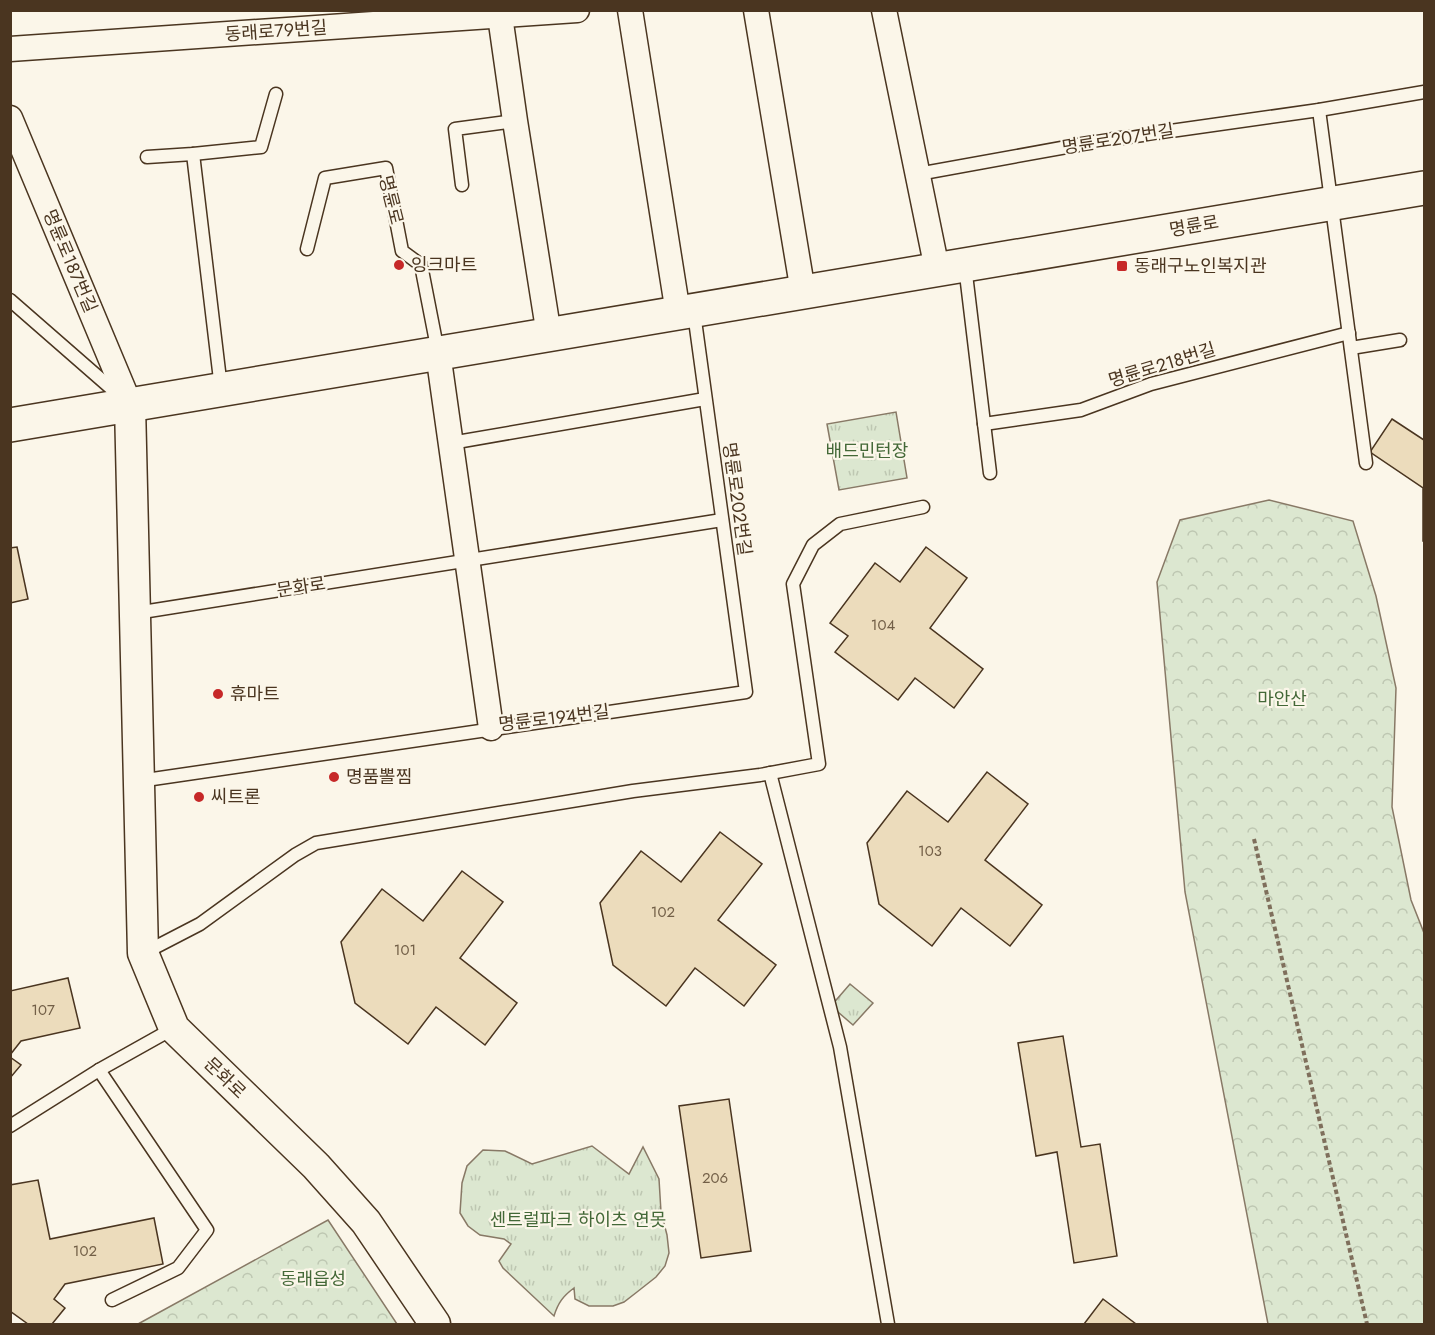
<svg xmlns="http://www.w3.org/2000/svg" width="1435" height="1335" font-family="Jost,'Noto Sans KR',sans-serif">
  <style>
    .forest { fill: url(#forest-crowns); stroke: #887966; stroke-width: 1.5 }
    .park { fill: url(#park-tufts); stroke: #887966; stroke-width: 1.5 }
    .building { fill: #ecdcbc; stroke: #4a3520; stroke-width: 1.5 }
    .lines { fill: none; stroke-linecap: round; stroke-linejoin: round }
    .service-casing { stroke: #4a3520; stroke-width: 15 }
    .minor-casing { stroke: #4a3520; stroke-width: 27 }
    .tertiary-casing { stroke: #4a3520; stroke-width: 33 }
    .secondary-casing { stroke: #4a3520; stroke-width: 36 }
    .path { stroke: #7f6f5c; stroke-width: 4; stroke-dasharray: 4.5 3; stroke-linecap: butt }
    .service { stroke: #fbf6e9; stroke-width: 12 }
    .minor { stroke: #fbf6e9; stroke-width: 24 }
    .tertiary { stroke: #fbf6e9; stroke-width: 30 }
    .secondary { stroke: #fbf6e9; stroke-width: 33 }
    .poi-dot { fill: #c62828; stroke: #fbf6e9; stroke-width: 2 }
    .labels { text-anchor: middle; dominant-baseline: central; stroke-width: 4.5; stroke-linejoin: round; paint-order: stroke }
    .number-label { font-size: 15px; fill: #725f47 }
    .street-label { font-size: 18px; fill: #4a3520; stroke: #fbf6e9 }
    .poi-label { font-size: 18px; fill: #4a3520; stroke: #fbf6e9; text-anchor: start }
    .park-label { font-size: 18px; fill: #436837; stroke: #fbf6e9 }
  </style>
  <defs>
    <pattern id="forest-crowns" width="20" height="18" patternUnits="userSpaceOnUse" patternTransform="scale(1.5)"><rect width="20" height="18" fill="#dce7d0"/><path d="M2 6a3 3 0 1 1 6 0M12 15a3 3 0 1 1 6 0" fill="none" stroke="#bec7b2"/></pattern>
    <pattern id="park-tufts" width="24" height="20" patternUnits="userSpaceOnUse" patternTransform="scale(1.5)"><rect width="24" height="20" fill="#dce7d0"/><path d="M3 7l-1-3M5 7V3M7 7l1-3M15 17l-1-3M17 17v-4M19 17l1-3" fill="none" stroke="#bec7b2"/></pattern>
  </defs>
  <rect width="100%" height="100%" fill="#fbf6e9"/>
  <g class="forest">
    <polygon points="1269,500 1353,521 1376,596 1396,688 1392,807 1411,900 1424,933 1424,1324 1268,1324 1185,892 1157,582 1180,520"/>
    <polygon points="328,1220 397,1324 138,1324"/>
  </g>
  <g class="park">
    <polygon points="896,412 907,478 839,490 827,424"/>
    <polygon points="850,984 873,1003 853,1025 831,1006"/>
    <path d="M 592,1146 L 629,1174 L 643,1147 L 659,1179 L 661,1212 L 667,1235 L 669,1253 L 665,1266 L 656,1277 L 637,1292 L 624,1302 L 613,1306 L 589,1306 L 575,1299 L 574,1288 C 563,1296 558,1303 554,1316 L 503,1268 L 499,1261 L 511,1244 L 504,1239 L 480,1235 L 468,1226 L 460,1213 L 462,1183 L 467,1166 L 483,1150 L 505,1151 L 532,1164 Z"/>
  </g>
  <g class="building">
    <polygon points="1392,419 1424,440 1424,541 1423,541 1423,488 1370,452"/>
    <polygon points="17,547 28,599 10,603 10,548"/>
    <polygon points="926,547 967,578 930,628 983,669 954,708 915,678 898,700 835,652 848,636 830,623 875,563 900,582"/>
    <polygon points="987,772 1028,804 985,860 1042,905 1010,946 961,908 932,946 879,904 867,843 907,791 948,822"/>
    <polygon points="720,832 762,864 718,920 776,965 744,1006 695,968 666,1006 613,965 600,903 641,851 681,882"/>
    <polygon points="462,871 503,902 460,958 517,1003 485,1045 436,1007 408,1044 355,1003 341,942 382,889 423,921"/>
    <polygon points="68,978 80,1028 21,1041 10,1055 10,991"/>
    <polygon points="1063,1036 1081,1147 1100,1144 1117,1256 1074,1263 1057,1152 1036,1156 1018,1043"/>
    <polygon points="10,1057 21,1065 10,1078"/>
    <polygon points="729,1099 751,1251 701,1258 679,1106"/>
    <polygon points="38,1180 50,1239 154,1218 163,1264 65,1284 54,1299 65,1308 52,1324 28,1324 10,1311 10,1185"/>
    <polygon points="1103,1299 1136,1324 1084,1324"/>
  </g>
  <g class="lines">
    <g class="service-casing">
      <g id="service">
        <polyline points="1319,110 1366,463"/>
        <polyline points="193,154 221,388"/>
        <polyline points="147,157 193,154 261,147 276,94"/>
        <polyline points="918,174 1100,141 1319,110 1424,92"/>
        <polyline points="462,185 455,129 515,121"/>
        <polyline points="307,249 325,178 386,168 402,251 421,265 438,352"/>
        <polyline points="965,266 990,473"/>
        <polyline points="10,300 120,396"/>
        <polyline points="1351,348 1400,340"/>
        <polyline points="984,424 1081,410 1151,384 1349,333"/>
        <polyline points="451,443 705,399"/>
        <polyline points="136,613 722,520"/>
        <polyline points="770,773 840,1047 888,1324"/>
        <polyline points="139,781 746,692 694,313"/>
        <polyline points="144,953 200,924 295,855 316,843 633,791 760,775 819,764 793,584 813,545 840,524 923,507"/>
        <polyline points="99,1070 207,1230 178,1268 112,1300"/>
        <polyline points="10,1126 99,1070 174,1028"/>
      </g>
    </g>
    <g class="minor-casing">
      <g id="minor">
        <polyline points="630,10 678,313"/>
        <polyline points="756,10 803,292"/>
        <polyline points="884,10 937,269"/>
        <polyline points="500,16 515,121 549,335"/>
        <polyline points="10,49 577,10"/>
        <polyline points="10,118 130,405"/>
        <polyline points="438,353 491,728"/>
      </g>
    </g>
    <g class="tertiary-casing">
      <polyline id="tertiary" points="130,405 143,953 174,1028 316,1166 366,1222 435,1324"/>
    </g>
    <g class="secondary-casing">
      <polyline id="secondary" points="10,425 1424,188"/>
    </g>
    <polyline class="path" points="1254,839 1367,1324"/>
    <use href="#service" class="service"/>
    <use href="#minor" class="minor"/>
    <use href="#tertiary" class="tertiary"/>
    <use href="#secondary" class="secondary"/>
  </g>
  <g class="poi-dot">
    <circle cx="399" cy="265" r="6"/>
    <rect x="1116" y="260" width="12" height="12" rx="3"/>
    <circle cx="218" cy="694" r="6"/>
    <circle cx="334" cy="777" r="6"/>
    <circle cx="199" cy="797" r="6"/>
  </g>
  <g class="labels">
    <g class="number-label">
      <text x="883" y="625">104</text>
      <text x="930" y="851">103</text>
      <text x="663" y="912">102</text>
      <text x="405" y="950">101</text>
      <text x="43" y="1010">107</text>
      <text x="715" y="1178">206</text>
      <text x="85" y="1251">102</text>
    </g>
    <g class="street-label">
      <text transform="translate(276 31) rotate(-4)">동래로79번길</text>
      <text transform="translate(1118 139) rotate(-9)">명륜로207번길</text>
      <text transform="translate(391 200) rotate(76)">명륜로</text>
      <text transform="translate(1194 226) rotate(-10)">명륜로</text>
      <text transform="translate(70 261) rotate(67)">명륜로187번길</text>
      <text transform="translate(1162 365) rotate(-17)">명륜로218번길</text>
      <text transform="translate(737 499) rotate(82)">명륜로202번길</text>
      <text transform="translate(301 587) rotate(-9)">문화로</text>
      <text transform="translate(554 718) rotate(-7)">명륜로194번길</text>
      <text transform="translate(225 1078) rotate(44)">문화로</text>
    </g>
    <g class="poi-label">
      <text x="411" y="265">잉크마트</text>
      <text x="1134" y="266">동래구노인복지관</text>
      <text x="230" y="694">휴마트</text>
      <text x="346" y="777">명품뽈찜</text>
      <text x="211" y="797">씨트론</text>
    </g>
    <g class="park-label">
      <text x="867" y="451">배드민턴장</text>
      <text x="1282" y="699">마안산</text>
      <text x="578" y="1220">센트럴파크 하이츠 연못</text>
      <text x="313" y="1279">동래읍성</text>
    </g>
  </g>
  <rect width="1435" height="1335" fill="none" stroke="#4a3520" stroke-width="24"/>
</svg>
